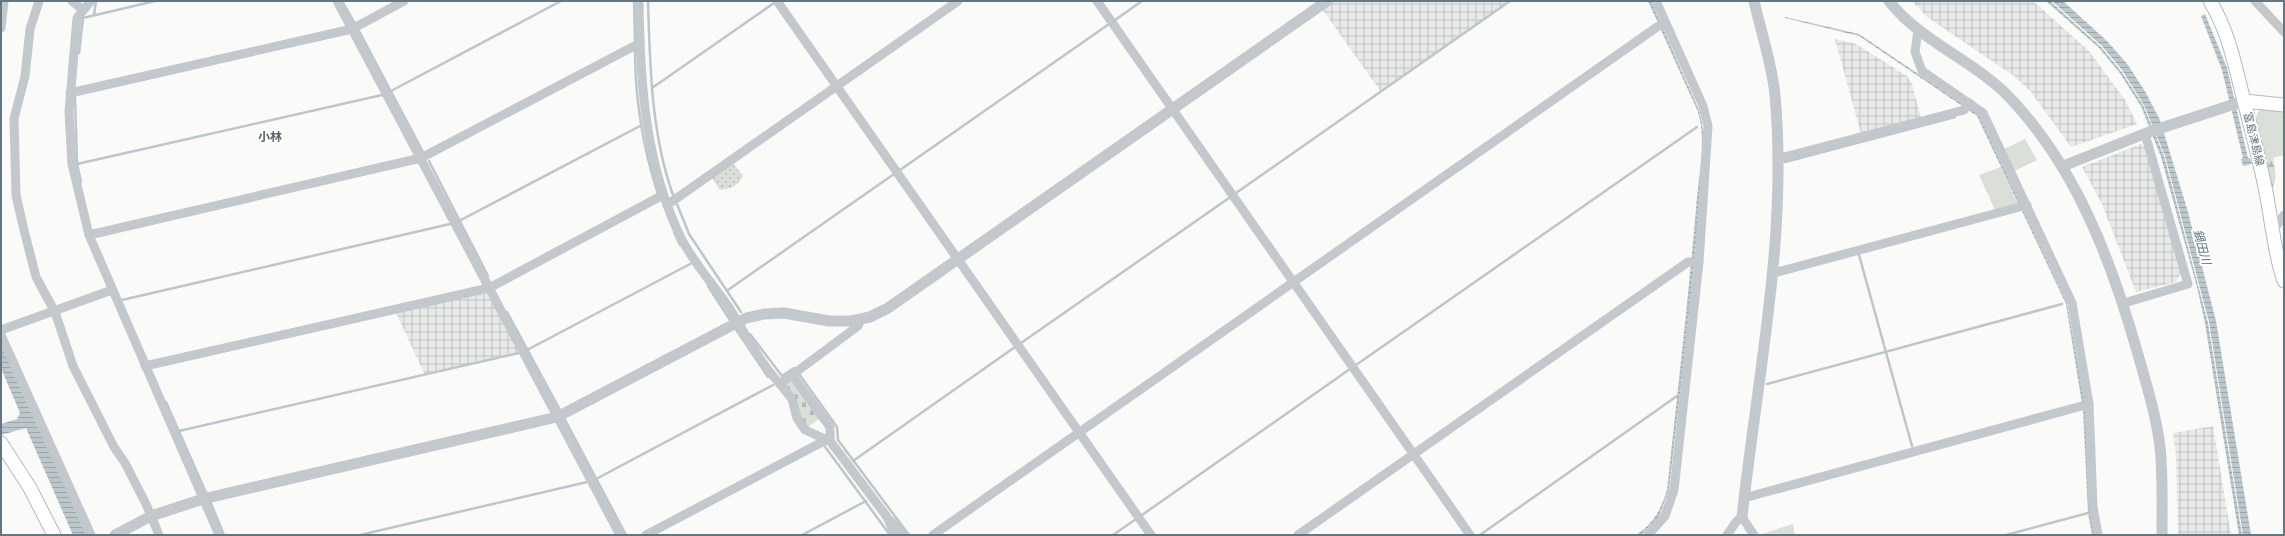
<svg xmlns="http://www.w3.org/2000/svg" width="2285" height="536" font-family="'Archivo Narrow','Noto Sans JP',sans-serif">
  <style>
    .industrial { fill: url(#industrial-grid) }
    .grass { fill: url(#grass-dots) }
    .forest { fill: url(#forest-firs) }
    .cemetery { fill: url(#cemetery-stones) }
    .green { fill: #dadfd7 }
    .water { fill: url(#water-rules) }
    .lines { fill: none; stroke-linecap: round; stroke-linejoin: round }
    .stream { stroke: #bbc7cb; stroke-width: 2.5 }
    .secondary-casing { stroke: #b3babf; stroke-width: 15 }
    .minor { stroke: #c3c8cc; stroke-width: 9 }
    .tertiary { stroke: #c3c8cc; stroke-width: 11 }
    .secondary { stroke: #fff; stroke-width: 13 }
    .labels { text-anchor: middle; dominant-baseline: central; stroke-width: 4; stroke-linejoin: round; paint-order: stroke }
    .street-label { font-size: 11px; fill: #657683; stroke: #fff }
    .neighbourhood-label { font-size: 12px; font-weight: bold; fill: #57646e; stroke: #fff }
    .water-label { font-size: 12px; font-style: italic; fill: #60757c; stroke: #fff }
  </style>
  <defs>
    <pattern id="industrial-grid" width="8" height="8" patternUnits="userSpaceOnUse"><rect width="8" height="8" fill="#e8e9e9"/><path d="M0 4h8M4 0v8" fill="none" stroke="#c0c1c2"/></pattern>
    <pattern id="grass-dots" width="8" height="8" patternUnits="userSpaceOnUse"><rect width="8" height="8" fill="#dadfd7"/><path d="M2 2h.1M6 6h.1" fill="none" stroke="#b4b9b4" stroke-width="1.8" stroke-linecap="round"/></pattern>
    <pattern id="forest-firs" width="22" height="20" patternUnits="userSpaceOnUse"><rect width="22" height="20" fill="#dadfd7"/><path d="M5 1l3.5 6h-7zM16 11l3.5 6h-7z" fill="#b4b9b4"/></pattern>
    <pattern id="cemetery-stones" width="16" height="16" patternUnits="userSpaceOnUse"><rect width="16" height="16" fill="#dadfd7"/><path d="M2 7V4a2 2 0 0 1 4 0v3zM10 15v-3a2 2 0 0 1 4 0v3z" fill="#b4b9b4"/></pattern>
    <pattern id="water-rules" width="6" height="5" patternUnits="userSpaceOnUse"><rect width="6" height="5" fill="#bbc7cb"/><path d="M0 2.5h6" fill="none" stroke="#9ca6aa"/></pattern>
  </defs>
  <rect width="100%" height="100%" fill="#fafaf8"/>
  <g class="industrial">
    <polygon points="1333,1 1510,1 1381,92 1322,9"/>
    <polygon points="1912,1 2033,1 2089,51 2125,100 2137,124 2071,147 2031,92 2014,76 1927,17"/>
    <polygon points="1835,39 1856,44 1907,76 1912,84 1921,118 1861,134"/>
    <polygon points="2141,144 2146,149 2181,273 2176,282 2136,292 2102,204 2082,167"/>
    <polygon points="488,293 519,353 425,375 396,313"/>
    <polygon points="2213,426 2231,535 2178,535 2176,454 2173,433"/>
  </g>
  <path class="grass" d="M 732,162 L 743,176 C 739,186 730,189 720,190 L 711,177 Z"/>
  <path class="forest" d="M 2259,110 L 2275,152 C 2270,165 2281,171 2272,190 L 2256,118 Z"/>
  <polygon class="cemetery" points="790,380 820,418 807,428 784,385"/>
  <g class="green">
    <polygon points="2262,108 2284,110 2284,155 2264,160 2256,118"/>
    <polygon points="2025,139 2037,160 2014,171 2004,149"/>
    <polygon points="2001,167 2018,203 1995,210 1979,175"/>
    <polygon points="1793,524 1795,535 1759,535"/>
  </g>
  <g class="water">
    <path d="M 1648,1 L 1651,1 L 1699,110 C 1709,144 1701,183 1698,218 C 1691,309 1679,400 1669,490 L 1659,517 L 1641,535 L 1636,535 C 1653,524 1661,510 1667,490 C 1677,396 1688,303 1696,209 C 1698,178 1707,141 1698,112 Z"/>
    <polygon points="2046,1 2050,1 2101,47 2121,71 2143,105 2164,156 2208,323 2242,535 2239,535 2205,323 2197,287 2161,157 2141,106 2119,72 2099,48"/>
    <polygon points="2052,1 2063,1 2108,42 2128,65 2146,93 2160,120 2188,212 2216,321 2251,535 2243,535 2209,322 2165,156 2144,105 2122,70 2102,46"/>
    <polygon points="2205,14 2227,68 2248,158 2250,158 2252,164 2243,166 2241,159 2243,158 2222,70 2201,16"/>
    <polygon points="1785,17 1859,34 1979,115 2067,303 2084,399 2094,535 2092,535 2088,513 2083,410 2066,304 1977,116 1859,36 1785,18"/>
    <polygon points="1,345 30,410 36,419 86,535 73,535 26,428 1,435 1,424 17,419 20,413 1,368"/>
  </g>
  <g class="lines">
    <g class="stream">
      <polyline points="342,1 354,22"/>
      <polyline points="634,1 635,42"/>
      <path d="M 648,1 C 650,66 651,133 673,195"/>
      <polyline points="94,15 96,1"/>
      <polyline points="1115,20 1142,1"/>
      <polyline points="359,31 423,152"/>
      <path d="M 635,49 C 635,98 643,148 658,194"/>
      <polyline points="79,53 83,18 155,1"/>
      <polyline points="652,88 774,3"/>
      <polyline points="391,91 561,1"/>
      <polyline points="75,97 77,164 81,182"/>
      <polyline points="429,161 488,276"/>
      <polyline points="1785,162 1955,117"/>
      <polyline points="77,164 382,95"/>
      <polyline points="900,170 1109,24"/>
      <polyline points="1236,193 1510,1"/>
      <polyline points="677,204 689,234 741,312"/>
      <polyline points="459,221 640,126"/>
      <polyline points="674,232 680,245"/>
      <polyline points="1859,255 1912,446"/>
      <polyline points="708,286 730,320"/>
      <polyline points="728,290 894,174"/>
      <polyline points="122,300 450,224"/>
      <polyline points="507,312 560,410"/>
      <polyline points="735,328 768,377"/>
      <polyline points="750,334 782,376 794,368"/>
      <polyline points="1021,343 1229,198"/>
      <polyline points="527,350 692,263"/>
      <polyline points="1356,365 1697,127"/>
      <polyline points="799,374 837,427 838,440 909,535"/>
      <polyline points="1767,384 2062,304"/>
      <polyline points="166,402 207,495"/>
      <polyline points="564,418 626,535"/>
      <polyline points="179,431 519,353"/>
      <polyline points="823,444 890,535"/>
      <polyline points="853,461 1015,347"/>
      <polyline points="596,479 773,385"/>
      <polyline points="210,501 224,535"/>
      <polyline points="1142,515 1350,369"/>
      <polyline points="360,535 587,482"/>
      <polyline points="802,535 866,501"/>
      <polyline points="1113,535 1136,519"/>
      <polyline points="1480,535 1677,396"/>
      <polyline points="2006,535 2088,513"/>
    </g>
    <g class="secondary-casing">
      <g id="secondary">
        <path d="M 2210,1 C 2229,32 2235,66 2244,101 C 2252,132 2260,161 2266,192 C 2272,222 2274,252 2284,281"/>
        <polyline points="2244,101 2284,105"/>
        <polyline points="1,443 30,488 54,535"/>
      </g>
    </g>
    <g class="minor">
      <polyline points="39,1 30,29 25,76 14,119 16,195 23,226 36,277 55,312 73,366 114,447 125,463 146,504 159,535"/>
      <polyline points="72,1 83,10"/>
      <polyline points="337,1 620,535"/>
      <path d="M 639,1 C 640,83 645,164 681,238 C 693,262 713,284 728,306 C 745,333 758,360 780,384 L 858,326 L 861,319"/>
      <polyline points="777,1 1151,535"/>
      <polyline points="1097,1 1470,535"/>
      <polyline points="2255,1 2284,32"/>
      <polyline points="1,28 4,1"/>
      <polyline points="1918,30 1915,52 1922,71 1983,113 2072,303 2089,404 2093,507 2098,535"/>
      <polyline points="70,93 352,29 404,1"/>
      <polyline points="1777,159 1964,110 1969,103"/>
      <polyline points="667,205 958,1"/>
      <polyline points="2273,231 2284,215"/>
      <polyline points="89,235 72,164 69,112 77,18 91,1"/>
      <polyline points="1774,273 2027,205"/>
      <polyline points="2124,303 2188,284 2145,134"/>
      <polyline points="1,330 112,290"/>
      <polyline points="1,335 91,535"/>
      <polyline points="145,366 489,288 663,195"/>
      <polyline points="792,375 830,427 830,441 887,517 895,535"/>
      <polyline points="780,384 792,399 797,418 805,430 830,441"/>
      <polyline points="1744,498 2089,404"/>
      <polyline points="891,521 903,535"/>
      <polyline points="219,535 89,235 421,158 640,43"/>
      <polyline points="646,535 826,440"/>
      <polyline points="933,535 1657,27 1666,23"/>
      <polyline points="1298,535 1688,262 1699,262"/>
      <polyline points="1648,535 1665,516 1674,490 1699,262 1708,126 1703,106 1656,1"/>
      <polyline points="1727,535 1736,522 1742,517 1754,535"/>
    </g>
    <g class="tertiary">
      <path d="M 1889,1 C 1922,43 1976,61 2012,100 C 2077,170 2111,260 2137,351 C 2146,383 2156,414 2160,447 C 2163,475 2162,506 2162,535"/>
      <polyline points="2063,166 2149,132 2244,101"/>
      <path d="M 1742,517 C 1757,377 1788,237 1775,95 C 1772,64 1761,32 1754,1"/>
      <polyline points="115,535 151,516 203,499 557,417 746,318 764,314 784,313 829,321 851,321 870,317 888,308 1327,1"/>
    </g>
    <use href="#secondary" class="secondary"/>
  </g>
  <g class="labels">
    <g class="street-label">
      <text transform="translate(2254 139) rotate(76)">富島津島線</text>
    </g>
    <g class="neighbourhood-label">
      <text x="270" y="137">小林</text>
    </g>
    <g class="water-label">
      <text transform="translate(2202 247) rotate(75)">鍋田川</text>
    </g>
  </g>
  <rect width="2285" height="536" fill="none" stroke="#657683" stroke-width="4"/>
</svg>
